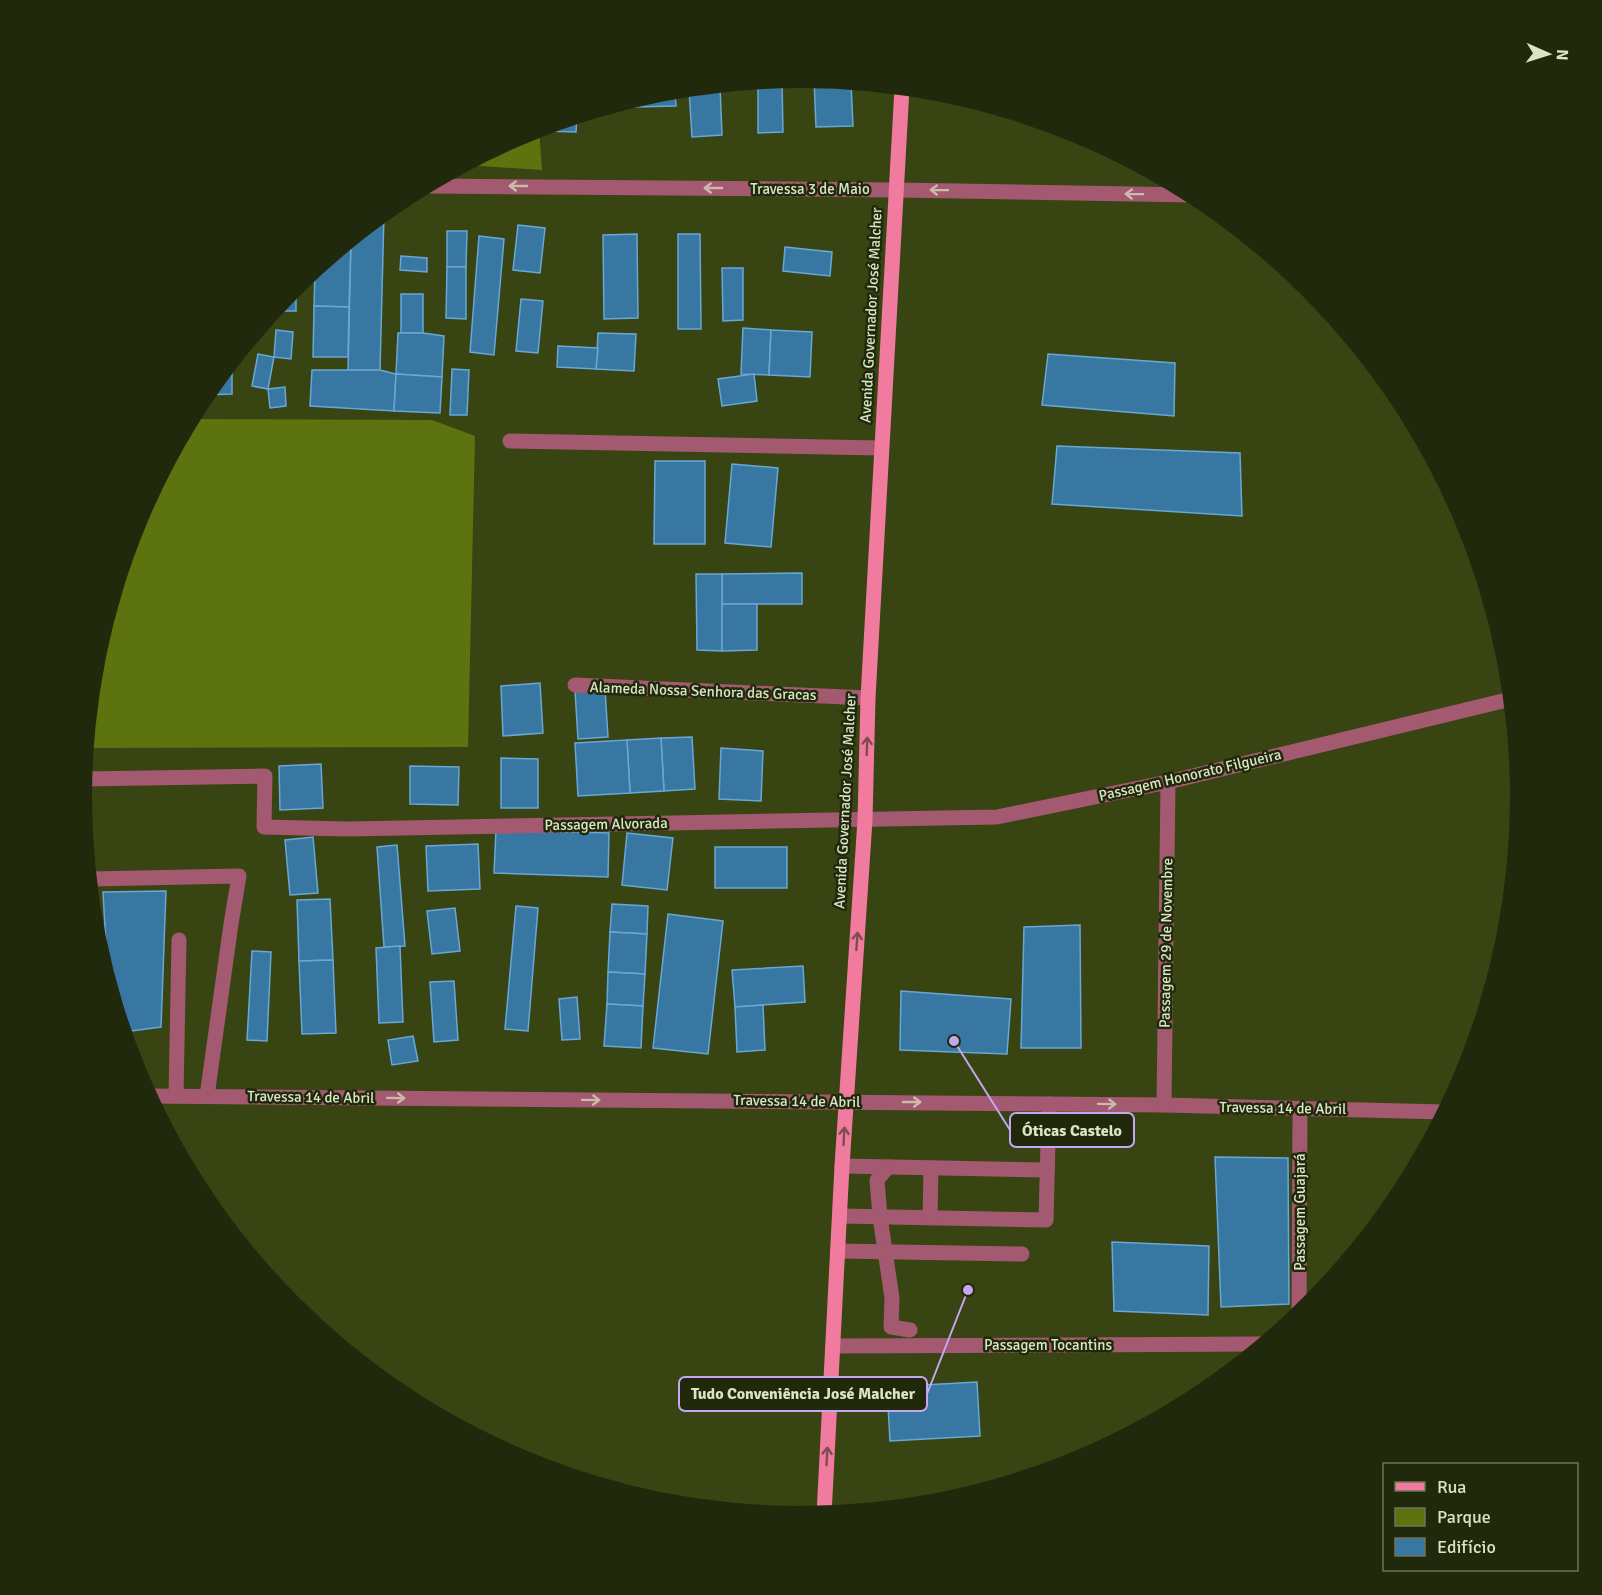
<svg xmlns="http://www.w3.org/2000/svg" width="1602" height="1595" font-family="Signika,sans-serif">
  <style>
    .green { fill: #5d7310 }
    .building { fill: #3877a2; stroke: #69a7d6; stroke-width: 1.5 }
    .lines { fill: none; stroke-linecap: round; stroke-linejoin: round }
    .minor { stroke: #a3596f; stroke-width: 15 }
    .major { stroke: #f17a9f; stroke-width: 15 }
    .oneway { stroke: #cabbaa }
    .oneway2 { stroke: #7f4d4f }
    .labels { text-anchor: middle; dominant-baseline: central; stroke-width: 5; stroke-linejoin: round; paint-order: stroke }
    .street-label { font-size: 15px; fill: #dae5c3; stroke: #21290d }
    .leader { fill: none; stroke: #c4a7f1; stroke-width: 2 }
    .callout-dot { fill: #c4a7f1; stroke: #21290d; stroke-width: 2 }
    .callout { fill: #21290d; stroke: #c4a7f1; stroke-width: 2 }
    .callout-label { font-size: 16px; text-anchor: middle; font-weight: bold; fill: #dae5c3 }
  </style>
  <rect width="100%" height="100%" fill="#384411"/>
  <g class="green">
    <polygon points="539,129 542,170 465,165 526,133"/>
    <polygon points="191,419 432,420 475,436 468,747 86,748 95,657 136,522"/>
  </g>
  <g class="building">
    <polygon points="814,79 851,83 853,126 816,127"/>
    <polygon points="782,80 783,132 758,133 758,82"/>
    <polygon points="720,86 722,135 692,137 689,89"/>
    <polygon points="675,90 676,106 634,107 634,100 661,92"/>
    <polygon points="577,117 576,132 545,131 545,127"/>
    <polygon points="384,214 380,370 348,370 351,241"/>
    <polygon points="518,225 545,228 540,273 513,270"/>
    <polygon points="447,231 467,231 466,267 447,267"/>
    <polygon points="637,234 638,318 604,319 603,235"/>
    <polygon points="678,234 700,234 701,329 678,329"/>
    <polygon points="479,236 504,239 494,355 470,352"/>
    <polygon points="351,241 349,307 314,306 315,270"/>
    <polygon points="785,247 832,252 830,276 783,271"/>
    <polygon points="401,256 427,258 427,272 400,270"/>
    <polygon points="447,267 466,267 466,319 446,318"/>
    <polygon points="722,268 743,268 743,320 723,321"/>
    <polygon points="296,286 296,311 277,311 277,307"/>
    <rect x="401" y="294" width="22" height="39"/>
    <polygon points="521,299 543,301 538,353 516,351"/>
    <polygon points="314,306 349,307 348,357 313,357"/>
    <polygon points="743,328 771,330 769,375 741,374"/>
    <polygon points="276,330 293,332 291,359 274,357"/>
    <polygon points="771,330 812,332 810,377 769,375"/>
    <polygon points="398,333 423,333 444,336 442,377 396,374"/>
    <polygon points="598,333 636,334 634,371 596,369"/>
    <polygon points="558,346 598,348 596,369 557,367"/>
    <polygon points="258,354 274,357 268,389 252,386"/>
    <polygon points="1048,354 1175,363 1174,416 1042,405"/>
    <polygon points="232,363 232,394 205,395"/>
    <polygon points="452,369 469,370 467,415 450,415"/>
    <polygon points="312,370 380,370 396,374 394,411 310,406"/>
    <polygon points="396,374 442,377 440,413 394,411"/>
    <polygon points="754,374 757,401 722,406 718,379"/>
    <polygon points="285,387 286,406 270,408 268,389"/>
    <polygon points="1057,446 1240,453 1242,516 1052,504"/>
    <polygon points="655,461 705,461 705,544 654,544"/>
    <polygon points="732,464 778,468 771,547 725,543"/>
    <polygon points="802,573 802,604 722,604 722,574"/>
    <polygon points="696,574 722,574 722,651 697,650"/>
    <polygon points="722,604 757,604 757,650 722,651"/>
    <polygon points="540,683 543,733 503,736 501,686"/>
    <polygon points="605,689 608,737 578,739 575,691"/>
    <polygon points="692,737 695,789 664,791 661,738"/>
    <polygon points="661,738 664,791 630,793 627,740"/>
    <polygon points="627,740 630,793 578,796 575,743"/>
    <polygon points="721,748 763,751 761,801 719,799"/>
    <polygon points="501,758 538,759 538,808 501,808"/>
    <polygon points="321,764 323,808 280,810 279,766"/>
    <polygon points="410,766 459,767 458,805 410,804"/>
    <polygon points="496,830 609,833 608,877 494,873"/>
    <polygon points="627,833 673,838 667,890 622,885"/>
    <polygon points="313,837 318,893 290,895 285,840"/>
    <polygon points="478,844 480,889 428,891 426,846"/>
    <polygon points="397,845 405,946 384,947 377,847"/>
    <rect x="715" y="847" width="72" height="41"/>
    <polygon points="166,891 161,1027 124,1032 108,980 103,892"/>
    <polygon points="330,899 333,960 299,961 297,900"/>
    <polygon points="612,904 648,906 647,934 610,932"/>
    <polygon points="516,906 538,908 528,1031 505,1029"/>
    <polygon points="455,908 460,951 432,954 427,911"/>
    <polygon points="668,914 723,921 708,1054 653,1048"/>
    <polygon points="1080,925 1081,1048 1021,1048 1024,927"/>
    <polygon points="610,932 647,934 645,974 608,972"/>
    <polygon points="400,946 403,1022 379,1023 376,948"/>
    <polygon points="252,951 271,952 267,1041 247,1040"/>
    <polygon points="333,960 336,1033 302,1034 299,961"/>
    <polygon points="803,966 805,1002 735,1007 732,970"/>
    <polygon points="608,972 645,974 643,1006 607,1004"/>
    <polygon points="454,981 458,1040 434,1042 430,982"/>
    <polygon points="901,991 1011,999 1007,1054 900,1050"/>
    <polygon points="577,997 580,1039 562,1040 559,999"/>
    <polygon points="607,1004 643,1006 641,1048 604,1046"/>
    <polygon points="763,1005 765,1050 737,1052 735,1007"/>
    <polygon points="413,1036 418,1061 392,1065 388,1040"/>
    <polygon points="1215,1157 1288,1158 1289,1304 1221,1307"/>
    <polygon points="1112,1242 1209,1246 1208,1315 1114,1311"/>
    <polygon points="977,1382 980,1436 890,1441 887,1387"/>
  </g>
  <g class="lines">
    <g class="minor">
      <polyline points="427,186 897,190 1193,195"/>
      <polyline points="510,441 881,448"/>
      <polyline points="575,685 868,698"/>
      <polyline points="83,779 265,776 264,827 348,829 997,817 1168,782 1511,699"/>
      <polyline points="89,879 239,876 231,924 207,1096"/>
      <polyline points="148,1096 1164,1105 1445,1112"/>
      <polyline points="176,1096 179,940"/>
      <polyline points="1164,1105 1168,782"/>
      <polyline points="842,1166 1047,1170"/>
      <polyline points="888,1167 877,1180 880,1217 892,1298 891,1327 910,1330"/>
      <polyline points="840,1216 1046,1220 1049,1104"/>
      <polyline points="930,1218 931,1168"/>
      <polyline points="838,1251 1022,1254"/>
      <polyline points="1299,1315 1300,1108"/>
      <polyline points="833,1346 1263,1344"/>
    </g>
    <polyline class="major" points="824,1515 842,1166 865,820 868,698 902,88"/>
  </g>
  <defs><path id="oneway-shaft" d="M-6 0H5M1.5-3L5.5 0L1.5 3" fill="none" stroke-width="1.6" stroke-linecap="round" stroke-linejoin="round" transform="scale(1.5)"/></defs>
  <g class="oneway">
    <use href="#oneway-shaft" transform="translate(518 186) rotate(-180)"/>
    <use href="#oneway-shaft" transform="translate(713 188) rotate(-180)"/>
    <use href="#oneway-shaft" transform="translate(939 190) rotate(-179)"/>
    <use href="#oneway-shaft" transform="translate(1134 194) rotate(-179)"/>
    <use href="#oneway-shaft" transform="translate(396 1098) rotate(1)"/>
    <use href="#oneway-shaft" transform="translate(591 1100) rotate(1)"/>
    <use href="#oneway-shaft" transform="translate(912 1102)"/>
    <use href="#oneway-shaft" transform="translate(1107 1104) rotate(1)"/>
  </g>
  <g class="oneway2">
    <use href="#oneway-shaft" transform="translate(867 746) rotate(-88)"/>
    <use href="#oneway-shaft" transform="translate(857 941) rotate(-86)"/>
    <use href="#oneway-shaft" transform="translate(844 1136) rotate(-87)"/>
    <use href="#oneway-shaft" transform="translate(827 1456) rotate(-87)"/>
  </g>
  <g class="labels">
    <g class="street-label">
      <text x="810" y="189">Travessa 3 de Maio</text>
      <text transform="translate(871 315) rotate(-87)">Avenida Governador José Malcher</text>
      <text transform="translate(703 691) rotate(2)">Alameda Nossa Senhora das Gracas</text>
      <text transform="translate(1190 775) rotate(-13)">Passagem Honorato Filgueira</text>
      <text transform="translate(845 801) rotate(-87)">Avenida Governador José Malcher</text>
      <text transform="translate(606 824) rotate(-1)">Passagem Alvorada</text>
      <text transform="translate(1166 943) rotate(-89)">Passagem 29 de Novembre</text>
      <text transform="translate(311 1097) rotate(1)">Travessa 14 de Abril</text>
      <text transform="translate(797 1101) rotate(1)">Travessa 14 de Abril</text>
      <text transform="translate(1283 1108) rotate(1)">Travessa 14 de Abril</text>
      <text transform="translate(1300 1212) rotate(-90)">Passagem Guajará</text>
      <text x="1048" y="1345">Passagem Tocantins</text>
    </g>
  </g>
  <path d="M0 0H1602V1595H0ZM92 797a709 709 0 1 1 1418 0a709 709 0 1 1-1418 0Z" fill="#21290d" fill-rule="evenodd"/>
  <path class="leader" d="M954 1041L1010 1130M968 1290L927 1394"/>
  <g class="callout-dot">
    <circle cx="954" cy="1041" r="6"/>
    <circle cx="968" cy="1290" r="6"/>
  </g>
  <g class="callout">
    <rect x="1010" y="1113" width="124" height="34" rx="6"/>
    <rect x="679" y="1377" width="248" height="34" rx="6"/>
  </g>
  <g class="callout-label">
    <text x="1072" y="1136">Óticas Castelo</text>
    <text x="803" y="1399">Tudo Conveniência José Malcher</text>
  </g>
  <rect x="1383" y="1463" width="195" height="108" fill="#21290d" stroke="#6b7456" stroke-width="1.5"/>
  <rect x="1395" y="1482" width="30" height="9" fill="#f17a9f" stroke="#6b7456" stroke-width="1.5"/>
  <text x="1437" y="1493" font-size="18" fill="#dae5c3">Rua</text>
  <rect x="1395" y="1508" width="30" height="18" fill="#5d7310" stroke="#6b7456" stroke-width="1.5"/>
  <text x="1437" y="1523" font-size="18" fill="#dae5c3">Parque</text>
  <rect x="1395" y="1538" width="30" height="18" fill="#3877a2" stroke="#6b7456" stroke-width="1.5"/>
  <text x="1437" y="1553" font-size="18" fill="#dae5c3">Edifício</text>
  <g transform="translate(1548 54) rotate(93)" stroke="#21290d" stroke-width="4.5" paint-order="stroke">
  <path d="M0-4.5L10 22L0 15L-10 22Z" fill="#dae5c3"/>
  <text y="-9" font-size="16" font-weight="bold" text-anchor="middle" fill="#dae5c3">N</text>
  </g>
</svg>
